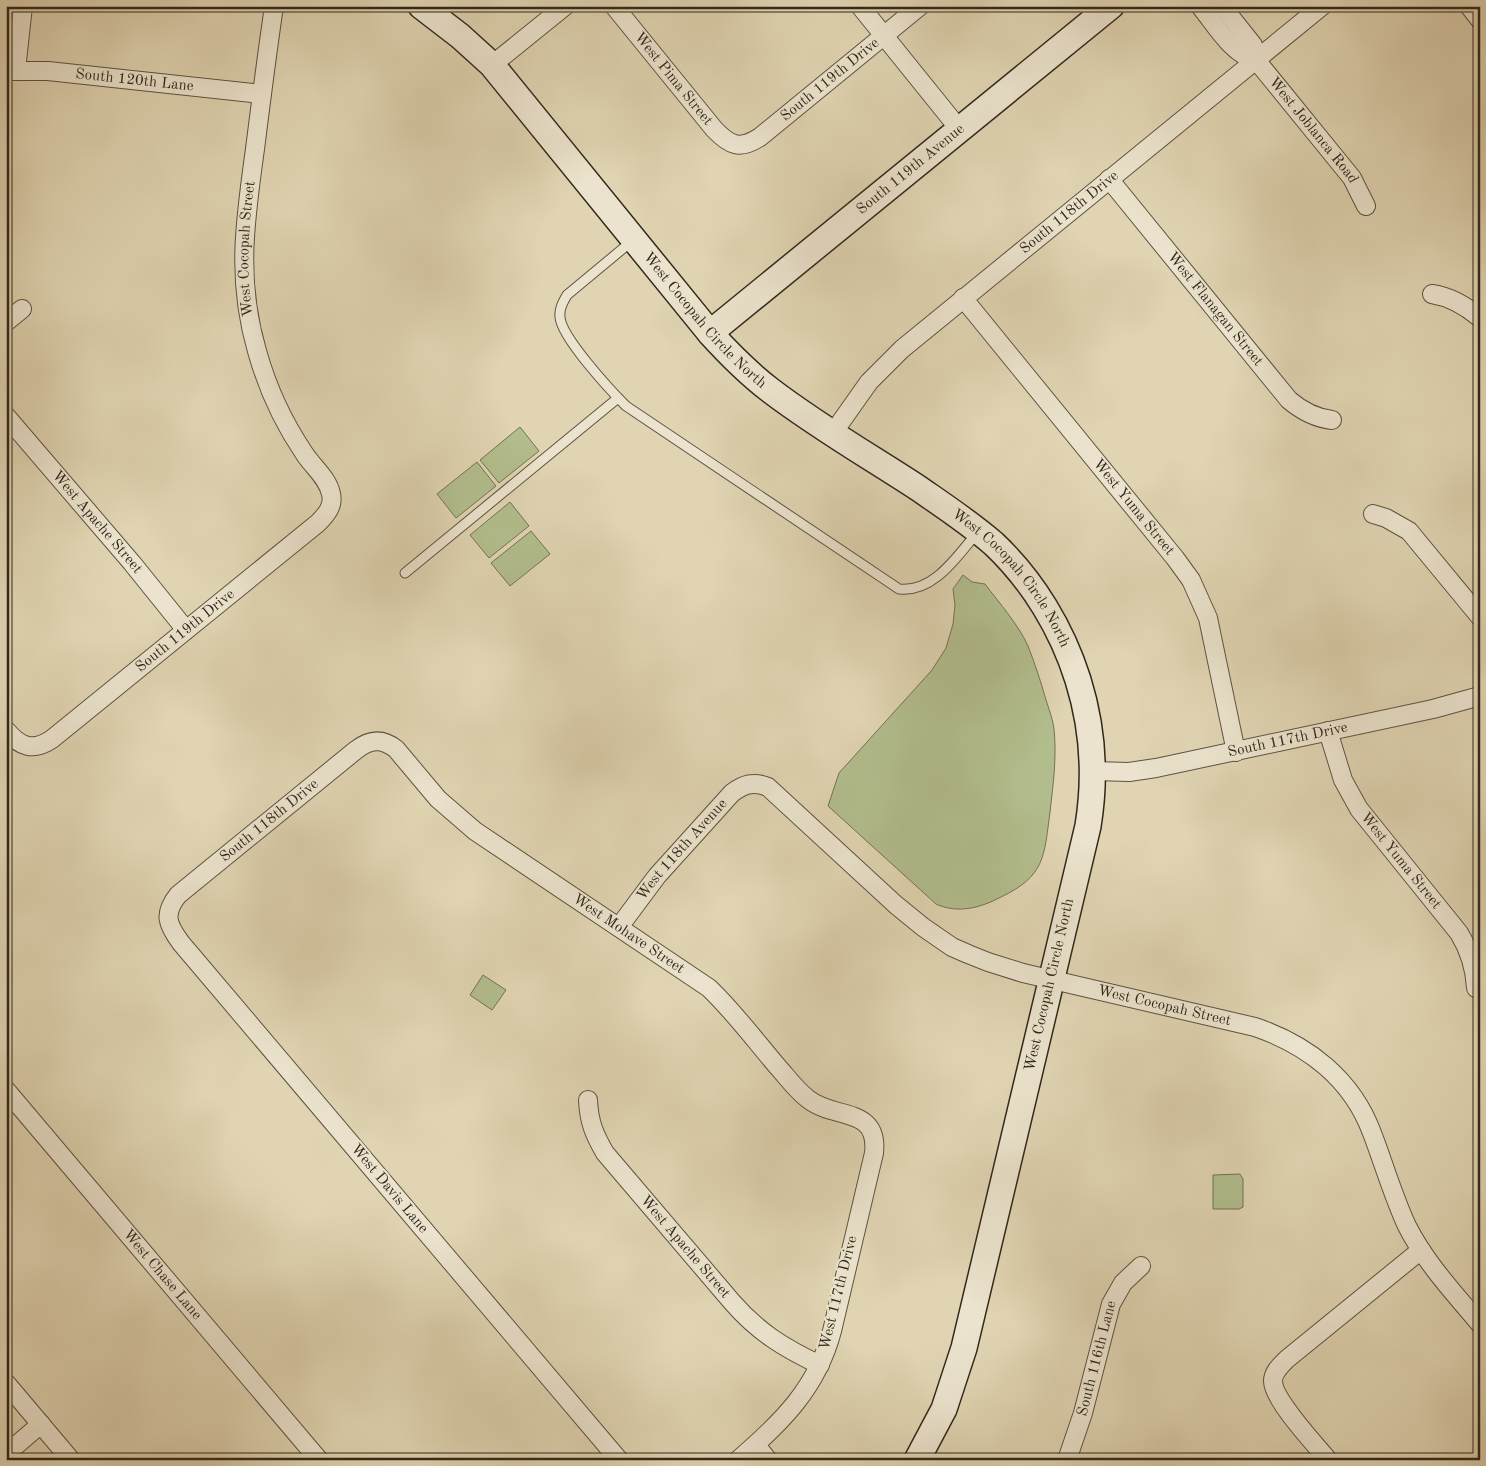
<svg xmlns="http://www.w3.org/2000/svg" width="1486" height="1466" font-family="'Old Standard TT',serif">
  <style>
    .green { fill: #b2bd8d; stroke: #727254 }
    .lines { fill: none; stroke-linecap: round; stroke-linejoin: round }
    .lane-casing { stroke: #5d5341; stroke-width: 11 }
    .street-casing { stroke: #5d5341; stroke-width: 20 }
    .secondary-casing { stroke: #31281b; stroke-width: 28 }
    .lane { stroke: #ebe3cd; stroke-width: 9 }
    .street { stroke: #ebe3cd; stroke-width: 18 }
    .secondary { stroke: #ebe3cd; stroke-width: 25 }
    .labels { text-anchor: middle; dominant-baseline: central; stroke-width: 4.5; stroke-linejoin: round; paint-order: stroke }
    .street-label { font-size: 15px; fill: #31281b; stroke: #ebe3cd }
  </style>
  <rect width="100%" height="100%" fill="#e0d4b2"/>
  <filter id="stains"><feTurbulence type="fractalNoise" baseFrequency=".004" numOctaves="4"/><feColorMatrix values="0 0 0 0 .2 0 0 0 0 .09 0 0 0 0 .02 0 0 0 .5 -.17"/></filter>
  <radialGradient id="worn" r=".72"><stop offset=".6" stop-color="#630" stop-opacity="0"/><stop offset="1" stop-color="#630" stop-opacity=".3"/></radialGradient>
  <g class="green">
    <polygon points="520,427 539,451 499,483 480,460"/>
    <polygon points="477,462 496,486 456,518 437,494"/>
    <polygon points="510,502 529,526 489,558 470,535"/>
    <polygon points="531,531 550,554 510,586 491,563"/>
    <path d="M 963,575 L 972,582 L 985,584 C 1000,604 1018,624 1028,646 C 1035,664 1041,682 1046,700 C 1049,709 1053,720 1054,729 C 1057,757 1053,785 1050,812 C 1044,857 1045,876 1001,897 C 980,908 958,914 936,904 L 828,806 L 839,773 L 932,670 L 946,648 L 953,624 L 955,605 L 953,589 Z"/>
    <polygon points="483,975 506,990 492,1010 470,995"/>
    <polygon points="1240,1174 1243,1179 1243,1207 1239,1209 1213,1209 1213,1175"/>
  </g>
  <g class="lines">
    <g class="lane-casing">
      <g id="lane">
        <path d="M 632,241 L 567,295 C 563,302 559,309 560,317 C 561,337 611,391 626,406 L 899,589 C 934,593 957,556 977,533"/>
        <polyline points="405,573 618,398"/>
      </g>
    </g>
    <g class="street-casing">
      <g id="street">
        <path id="s1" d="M 614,6 L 714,129 C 730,146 740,150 760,137 L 920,6"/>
        <polyline points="860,6 960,130"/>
        <path d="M 1200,6 C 1215,24 1232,55 1256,60"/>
        <path id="s2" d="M 1222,6 L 1253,45 L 1256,60 L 1352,178 L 1366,206"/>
        <polyline points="1469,6 1480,20"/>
        <polyline points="492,65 565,6"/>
        <polyline points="16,70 23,6"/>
        <path id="s3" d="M 6,71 L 48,71 L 262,94"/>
        <path id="s4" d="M 1109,179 L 1289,400 C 1302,411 1315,418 1332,420"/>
        <path d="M 1432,294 C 1451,297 1465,305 1480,318"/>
        <path id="s5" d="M 963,298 L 1175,558 L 1191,580 L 1208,618 L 1236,752"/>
        <polyline points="6,322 22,309"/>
        <path id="s6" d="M 6,416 L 132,563 L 186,630"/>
        <path id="s7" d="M 833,433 L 869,382 L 902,349 L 1322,6"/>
        <polyline points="1373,514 1386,518 1409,531 1480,617"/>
        <path id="s8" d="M 6,730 C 20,747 33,752 52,739 L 318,523 C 326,515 334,506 331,494 C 328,478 312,466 304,453 C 283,422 267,387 257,351 C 236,279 245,221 255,149 C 261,101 267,54 274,6"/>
        <path id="s9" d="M 1328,731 L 1343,780 L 1359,809 L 1459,933 C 1470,951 1475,967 1476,988"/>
        <path id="s10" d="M 1093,771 L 1129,772 L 1156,768 L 1433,709 L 1480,696"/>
        <path id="s11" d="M 619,927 L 657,876 L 732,793 C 744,784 754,781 768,787 L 896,905 L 923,927 L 952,947 L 968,954 L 988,962 L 1023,973 L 1255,1027 C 1308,1045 1352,1079 1372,1133 C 1384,1164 1393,1196 1407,1226 C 1425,1262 1454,1293 1480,1324"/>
        <path id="s12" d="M 6,1090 L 319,1460"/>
        <path id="s13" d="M 588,1100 C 589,1122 594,1134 605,1153 L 732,1302 C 758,1332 784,1348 820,1365"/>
        <polyline points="6,1383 71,1460"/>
        <polyline points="756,1445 768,1460"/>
        <polyline points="6,1454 41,1424"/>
        <path id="s14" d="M 619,1460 L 181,943 C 167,924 163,914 178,895 L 356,750 C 370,739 382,738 396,749 L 438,799 L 475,831 L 709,988 C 734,1012 755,1040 777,1066 C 787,1077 796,1090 808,1099 C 834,1120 879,1106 874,1153 L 832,1331 C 817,1388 781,1423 738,1460"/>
        <path id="s15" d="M 1067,1460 L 1083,1413 L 1111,1304 L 1123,1283 L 1141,1266"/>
        <path d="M 1328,1460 C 1315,1444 1273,1400 1273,1381 C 1273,1372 1281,1365 1287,1359 L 1421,1250"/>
      </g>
    </g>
    <g class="secondary-casing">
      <g id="secondary">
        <path id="s16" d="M 421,6 L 460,36 L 492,65 L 710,333 C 729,354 748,373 770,390 C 817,426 869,456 918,488 C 944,506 970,523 994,544 C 1033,581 1062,629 1078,680 C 1093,728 1096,777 1088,826 L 964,1348 L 944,1409 L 917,1460"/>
        <path id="s17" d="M 710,333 L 1111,6"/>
      </g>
    </g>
    <use href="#lane" class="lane"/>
    <use href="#street" class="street"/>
    <use href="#secondary" class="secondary"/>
  </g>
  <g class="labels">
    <g class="street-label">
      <text stroke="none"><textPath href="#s1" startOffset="94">West Pima Street</textPath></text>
      <text stroke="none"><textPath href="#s3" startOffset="129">South 120th Lane</textPath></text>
      <text stroke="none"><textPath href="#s1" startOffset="302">South 119th Drive</textPath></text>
      <text stroke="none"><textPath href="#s2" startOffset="156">West Joblanca Road</textPath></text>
      <text stroke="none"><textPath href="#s17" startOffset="259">South 119th Avenue</textPath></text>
      <text stroke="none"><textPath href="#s7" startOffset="325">South 118th Drive</textPath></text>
      <text stroke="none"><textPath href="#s8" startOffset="695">West Cocopah Street</textPath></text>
      <text stroke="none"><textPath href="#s4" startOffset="168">West Flanagan Street</textPath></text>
      <text stroke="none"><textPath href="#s16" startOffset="425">West Cocopah Circle North</textPath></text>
      <text stroke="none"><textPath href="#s5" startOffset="270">West Yuma Street</textPath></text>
      <text stroke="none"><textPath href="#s6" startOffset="140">West Apache Street</textPath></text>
      <text stroke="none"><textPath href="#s16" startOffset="830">West Cocopah Circle North</textPath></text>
      <text stroke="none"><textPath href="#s8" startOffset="225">South 119th Drive</textPath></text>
      <text stroke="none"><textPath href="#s10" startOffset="198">South 117th Drive</textPath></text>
      <text stroke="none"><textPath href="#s14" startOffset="849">South 118th Drive</textPath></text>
      <text stroke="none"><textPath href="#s11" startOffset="100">West 118th Avenue</textPath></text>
      <text stroke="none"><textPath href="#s9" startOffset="151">West Yuma Street</textPath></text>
      <text stroke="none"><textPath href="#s14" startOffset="1304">West Mohave Street</textPath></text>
      <text transform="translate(1050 985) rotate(-77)">West Cocopah Circle North</text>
      <text stroke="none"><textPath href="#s11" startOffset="679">West Cocopah Street</textPath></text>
      <text transform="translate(389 1189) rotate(50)">West Davis Lane</text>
      <text stroke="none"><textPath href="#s13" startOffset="180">West Apache Street</textPath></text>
      <text stroke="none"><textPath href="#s12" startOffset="242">West Chase Lane</textPath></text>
      <text transform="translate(839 1293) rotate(-76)">West 117th Drive</text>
      <text stroke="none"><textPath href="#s15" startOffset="106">South 116th Lane</textPath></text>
    </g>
  </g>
  <rect width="1486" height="1466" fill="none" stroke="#e0d4b2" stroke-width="25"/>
  <rect x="8" y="8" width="1471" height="1451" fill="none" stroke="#31281b" stroke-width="2.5"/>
  <rect x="12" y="12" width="1461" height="1441" fill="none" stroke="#31281b"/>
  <rect width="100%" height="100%" filter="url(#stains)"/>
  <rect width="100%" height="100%" fill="url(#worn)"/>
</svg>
